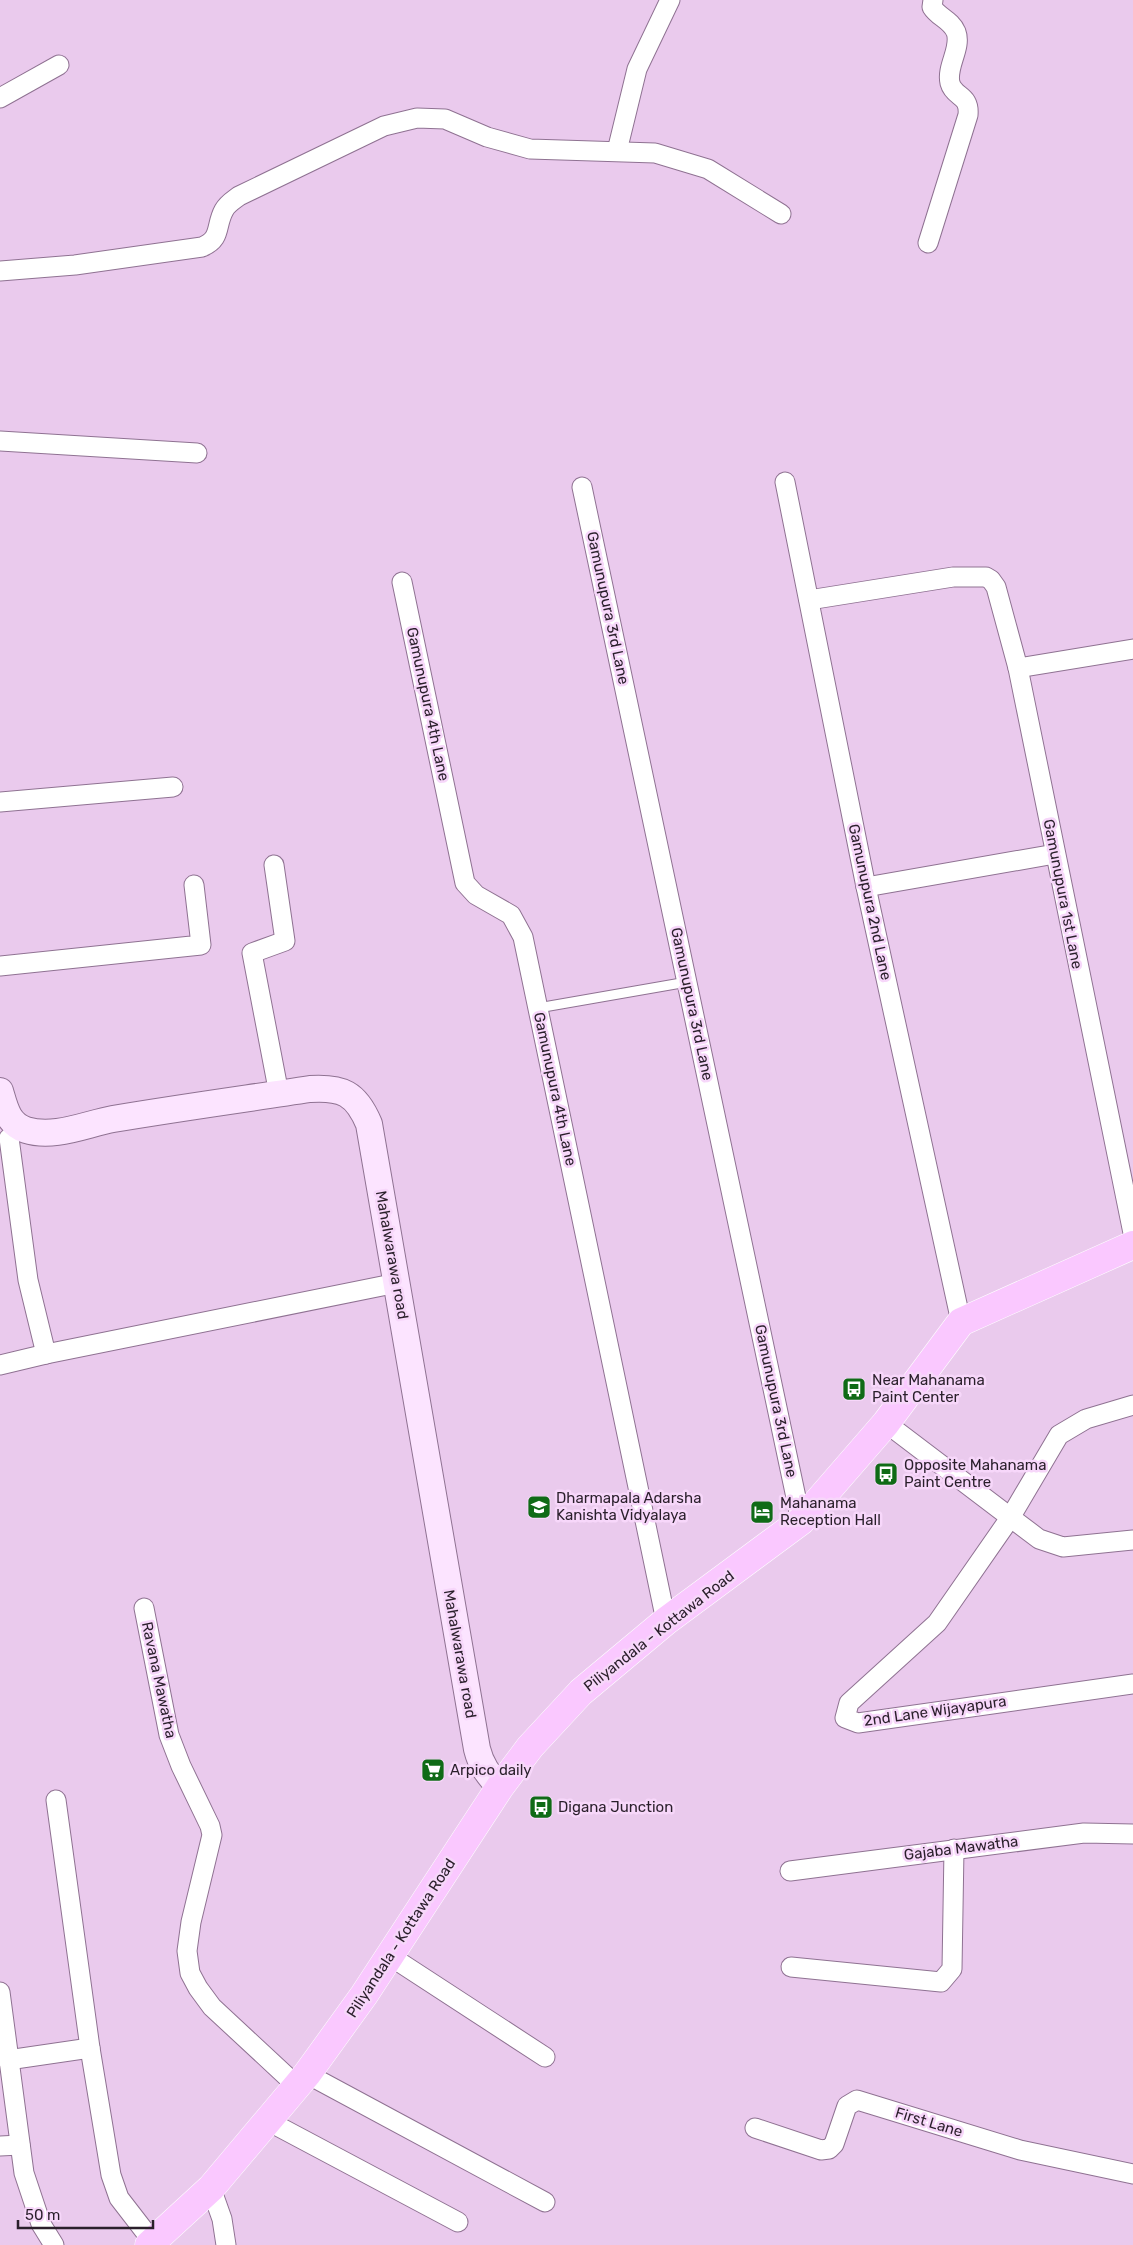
<svg xmlns="http://www.w3.org/2000/svg" width="1133" height="2245" font-family="Rubik,sans-serif">
  <style>
    .lines { fill: none; stroke-linecap: round; stroke-linejoin: round }
    .lane-casing { stroke: #8f7292; stroke-width: 11 }
    .street-casing { stroke: #8f7292; stroke-width: 21 }
    .secondary-casing { stroke: #8f7292; stroke-width: 28 }
    .primary-casing { stroke: #fff; stroke-width: 29 }
    .lane { stroke: #fff; stroke-width: 9 }
    .street { stroke: #fff; stroke-width: 19 }
    .secondary { stroke: #fce4ff; stroke-width: 26 }
    .primary { stroke: #fac8ff; stroke-width: 28 }
    .labels { text-anchor: middle; dominant-baseline: central; stroke-width: 5; stroke-linejoin: round; paint-order: stroke }
    .street-label { font-size: 15px; fill: #2a1f2b; stroke: #f7d7fa }
    .poi-label { font-size: 15px; fill: #2a1f2b; stroke: #f7d7fa; text-anchor: start }
  </style>
  <rect width="100%" height="100%" fill="#eacaed"/>
  <g class="lines">
    <g class="lane-casing">
      <polyline id="lane" points="538,1008 687,982"/>
    </g>
    <g class="street-casing">
      <g id="street">
        <polyline points="0,98 59,65"/>
        <polyline points="617,151 637,69 670,0"/>
        <path d="M 928,243 L 968,115 C 970,94 954,98 950,83 C 946,66 962,48 956,32 C 951,20 938,17 932,7 L 933,0"/>
        <path d="M 0,271 L 75,265 L 202,247 C 222,239 215,226 224,210 C 228,203 234,200 239,196 L 384,126 L 417,118 L 445,119 L 487,137 L 530,149 L 655,153 L 708,169 L 781,214"/>
        <polyline points="0,441 197,453"/>
        <polyline points="785,482 866,887 961,1322"/>
        <polyline points="582,487 801,1521"/>
        <polyline points="402,582 465,883 476,895 511,915 523,937 666,1621"/>
        <polyline points="809,600 953,577 986,577 991,580 996,587 1018,668"/>
        <polyline points="1133,649 1018,668 1133,1233"/>
        <polyline points="0,802 173,787"/>
        <polyline points="274,865 285,941 252,953 279,1094"/>
        <polyline points="866,887 1055,854"/>
        <polyline points="0,966 201,945 194,885"/>
        <polyline points="46,1354 397,1283"/>
        <polyline points="0,1365 46,1354 28,1280 9,1138"/>
        <polyline points="1133,1405 1086,1419 1059,1435 1010,1518 937,1623 849,1703 845,1718 858,1723 1133,1684"/>
        <polyline points="886,1423 1039,1539 1063,1547 1133,1540"/>
        <polyline points="144,1608 169,1735 181,1766 210,1826 212,1835 191,1922 187,1951 190,1973 198,1988 212,2007 297,2086"/>
        <polyline points="56,1800 90,2048 111,2175 119,2198 153,2242"/>
        <polyline points="790,1871 1084,1833 1133,1834"/>
        <polyline points="390,1956 545,2057"/>
        <polyline points="791,1967 941,1982 952,1969 954,1849"/>
        <polyline points="0,1992 24,2173 41,2224 54,2245"/>
        <polyline points="8,2060 90,2048"/>
        <polyline points="307,2074 545,2202"/>
        <polyline points="268,2121 458,2222"/>
        <polyline points="755,2128 821,2150 829,2149 834,2144 847,2106 857,2100 1020,2150 1133,2174"/>
        <polyline points="0,2146 20,2145"/>
        <polyline points="211,2188 222,2219 226,2245"/>
      </g>
    </g>
    <g class="secondary-casing">
      <path id="secondary" d="M 0,1091 C 5,1108 8,1124 26,1130 C 54,1139 86,1124 113,1119 C 178,1108 244,1099 310,1089 C 342,1087 356,1093 369,1124 L 477,1749 C 481,1765 488,1775 500,1787"/>
    </g>
    <g class="primary-casing">
      <polyline id="primary" points="149,2245 211,2188 307,2074 364,1995 500,1787 530,1747 581,1692 666,1621 801,1521 886,1423 961,1322 1133,1245"/>
    </g>
    <use href="#lane" class="lane"/>
    <use href="#street" class="street"/>
    <use href="#secondary" class="secondary"/>
    <use href="#primary" class="primary"/>
  </g>
  <defs>
    <g id="bus-square" transform="scale(1.25)"><rect x="-9" y="-9" width="18" height="18" rx="4" fill="#0f6b16" stroke="#f7d7fa"/><path d="M-5-6H5V4H4V6H2V4H-2V6H-4V4H-5ZM-3.5-4V0h7V-4ZM-3.5 1.2v1.5H-2V1.2ZM2 1.2v1.5H3.5V1.2Z" fill="#fff"/></g>
    <g id="school-square" transform="scale(1.25)"><rect x="-9" y="-9" width="18" height="18" rx="4" fill="#0f6b16" stroke="#f7d7fa"/><path d="M0-5L7-2L0 1L-7-2ZM-4 1L0 2.5L4 1V4Q0 6-4 4Z" fill="#fff"/></g>
    <g id="hotel-square" transform="scale(1.25)"><rect x="-9" y="-9" width="18" height="18" rx="4" fill="#0f6b16" stroke="#f7d7fa"/><path d="M-6-4.5h1.5V1H6V5H4.5V3h-9V5H-6ZM-4 0a1.8 1.8 0 1 1 3.6 0ZM.5 0V-2.5h3Q6-2.5 6 0Z" fill="#fff"/></g>
    <g id="supermarket-square" transform="scale(1.25)"><rect x="-9" y="-9" width="18" height="18" rx="4" fill="#0f6b16" stroke="#f7d7fa"/><path d="M-6-5.5h2.5l.6 2H6L4.5 2H-2.5L-4.4-4H-6ZM-1.5 3.2a1.3 1.3 0 1 0 .1 0ZM3 3.2a1.3 1.3 0 1 0 .1 0Z" fill="#fff"/></g>
  </defs>
  <g fill-rule="evenodd">
    <use href="#bus-square" x="854" y="1389"/>
    <use href="#bus-square" x="886" y="1474"/>
    <use href="#school-square" x="539" y="1507"/>
    <use href="#hotel-square" x="762" y="1512"/>
    <use href="#supermarket-square" x="433" y="1770"/>
    <use href="#bus-square" x="541" y="1807"/>
  </g>
  <g class="labels">
    <g class="street-label">
      <text transform="translate(608 608) rotate(78)">Gamunupura 3rd Lane</text>
      <text transform="translate(428 704) rotate(78)">Gamunupura 4th Lane</text>
      <text transform="translate(1063 894) rotate(79)">Gamunupura 1st Lane</text>
      <text transform="translate(870 902) rotate(78)">Gamunupura 2nd Lane</text>
      <text transform="translate(692 1004) rotate(78)">Gamunupura 3rd Lane</text>
      <text transform="translate(555 1089) rotate(78)">Gamunupura 4th Lane</text>
      <text transform="translate(392 1255) rotate(80)">Mahalwarawa road</text>
      <text transform="translate(776 1401) rotate(78)">Gamunupura 3rd Lane</text>
      <text transform="translate(659 1631) rotate(-38)">Piliyandala - Kottawa Road</text>
      <text transform="translate(460 1654) rotate(80)">Mahalwarawa road</text>
      <text transform="translate(159 1680) rotate(78)">Ravana Mawatha</text>
      <text transform="translate(935 1711) rotate(-8)">2nd Lane Wijayapura</text>
      <text transform="translate(961 1848) rotate(-7)">Gajaba Mawatha</text>
      <text transform="translate(401 1938) rotate(-57)">Piliyandala - Kottawa Road</text>
      <text transform="translate(929 2122) rotate(17)">First Lane</text>
    </g>
    <g class="poi-label">
      <text x="872" y="1380">Near Mahanama<tspan x="872" dy="17">Paint Center</tspan></text>
      <text x="904" y="1465">Opposite Mahanama<tspan x="904" dy="17">Paint Centre</tspan></text>
      <text x="556" y="1498">Dharmapala Adarsha<tspan x="556" dy="17">Kanishta Vidyalaya</tspan></text>
      <text x="780" y="1503">Mahanama<tspan x="780" dy="17">Reception Hall</tspan></text>
      <text x="450" y="1770">Arpico daily</text>
      <text x="558" y="1807">Digana Junction</text>
    </g>
  </g>
  <path d="M18 2220v8h135v-8" fill="none" stroke="#2a1f2b" stroke-width="2.5"/>
  <text x="25" y="2220" font-size="15" fill="#2a1f2b" stroke="#f7d7fa" stroke-width="4" paint-order="stroke">50 m</text>
</svg>
